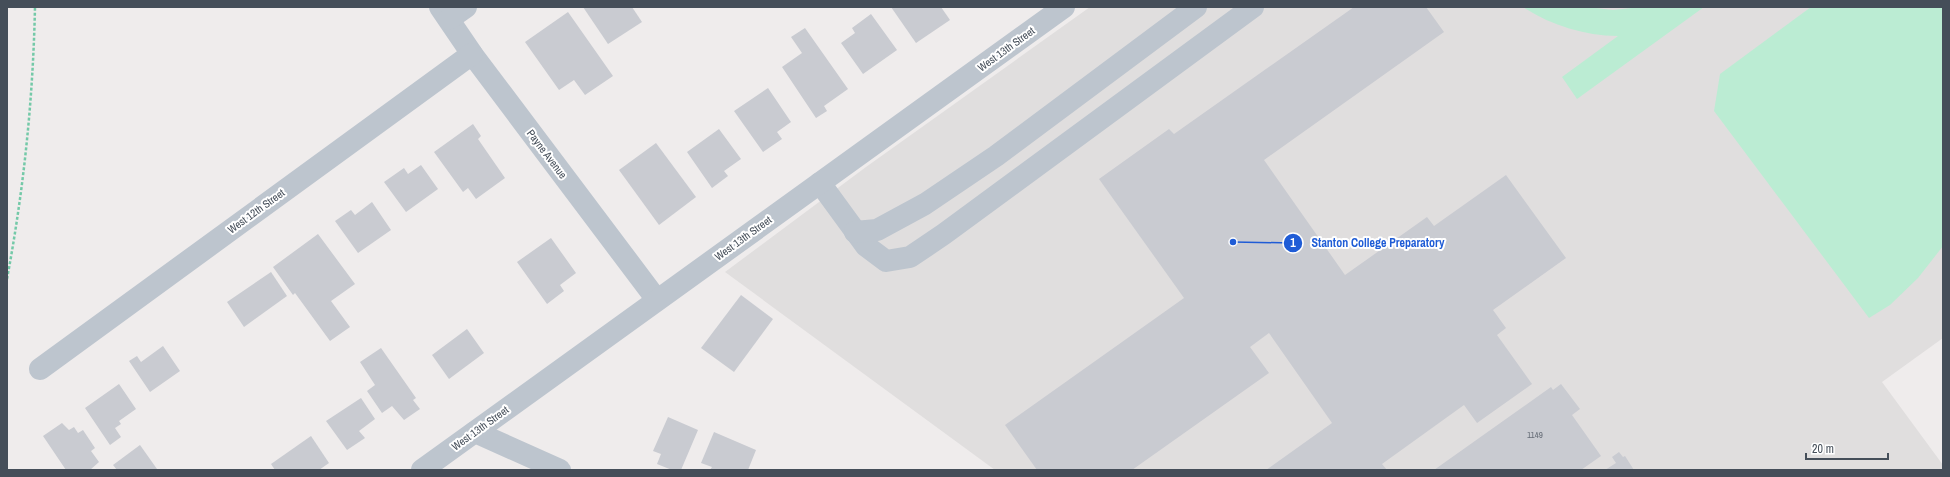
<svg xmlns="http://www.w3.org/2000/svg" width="1950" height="477" font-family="'Archivo Narrow',sans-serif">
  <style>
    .education { fill: #e0dede }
    .green { fill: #bbecd3 }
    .building { fill: #c9cbd1 }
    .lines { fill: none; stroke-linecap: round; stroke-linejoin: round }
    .path { stroke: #74c9a8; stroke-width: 2.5; stroke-dasharray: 3 2; stroke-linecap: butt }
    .minor { stroke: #bdc5ce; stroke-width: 22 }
    .tertiary { stroke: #bdc5ce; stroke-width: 22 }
    .labels { text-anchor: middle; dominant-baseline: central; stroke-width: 4; stroke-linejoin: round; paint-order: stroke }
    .number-label { font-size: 9px; fill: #666d77 }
    .street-label { font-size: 11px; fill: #454e59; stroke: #fff }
    .leader { fill: none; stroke: #1f5cd6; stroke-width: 1.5 }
    .callout-dot { fill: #1f5cd6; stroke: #fff; stroke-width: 1.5 }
    .mark-label { font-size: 12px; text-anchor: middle; font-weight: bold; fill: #fff }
    .callout-label { font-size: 12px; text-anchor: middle; font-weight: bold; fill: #1f5cd6; stroke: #fff; stroke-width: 4; stroke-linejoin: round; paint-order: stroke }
  </style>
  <rect width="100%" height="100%" fill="#efecec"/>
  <polygon class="education" points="1090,7 1943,7 1943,338 1882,382 1943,465 1943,470 995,470 725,272 866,167"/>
  <g class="green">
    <path d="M 1523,7 L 1587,7 L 1613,10 L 1640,7 L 1704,7 L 1577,99 L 1562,77 L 1618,36 C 1583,35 1553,26 1523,7 Z"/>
    <polygon points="1811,7 1943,7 1943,246 1918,278 1890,305 1869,318 1714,111 1720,74"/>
  </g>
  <g class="building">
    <polygon points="583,7 632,7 642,22 608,44"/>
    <polygon points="891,7 941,7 950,20 916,43"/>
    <polygon points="1354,7 1426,7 1444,32 1264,160 1345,275 1427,217 1434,226 1506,175 1566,258 1493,310 1506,328 1497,335 1532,384 1477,423 1464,405 1382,464 1387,470 1266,470 1332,423 1269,333 1250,347 1269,373 1132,470 1037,470 1005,425 1184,298 1099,179 1169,129 1174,134"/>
    <polygon points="568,12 613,76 585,95 574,80 559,90 525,42"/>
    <polygon points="871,14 897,50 863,74 841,43 855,33 852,28"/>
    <polygon points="805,28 848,89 824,106 827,111 816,118 782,67 802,53 791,37"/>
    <polygon points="768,88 791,122 777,132 782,139 763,152 734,111"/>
    <polygon points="473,124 481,136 478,139 505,178 476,199 468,188 463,192 434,152"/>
    <polygon points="719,129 741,159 724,171 728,176 712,188 687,152"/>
    <polygon points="656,143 696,197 659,225 619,170"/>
    <polygon points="421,165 438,189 406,212 384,182 404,168 408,174"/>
    <polygon points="372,202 391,230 358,253 335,221 351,210 355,215"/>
    <polygon points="318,234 355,284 331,301 350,327 330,341 295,293 293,295 273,267"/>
    <polygon points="551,238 576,273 560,285 564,291 547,304 517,262"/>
    <polygon points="271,272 287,296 244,327 227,302"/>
    <polygon points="741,295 773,319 734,372 701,348"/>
    <polygon points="467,329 484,353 449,379 432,355"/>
    <polygon points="163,346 180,371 150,392 129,361 137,356 141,362"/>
    <polygon points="381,348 416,398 413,400 420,409 404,420 392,406 382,413 367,391 375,385 360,362"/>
    <polygon points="119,384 136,409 119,421 121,424 115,428 121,437 110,445 85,408"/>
    <polygon points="1561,384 1580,409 1572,415 1601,456 1581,470 1434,470 1551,387 1553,390"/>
    <polygon points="361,398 375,419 359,431 365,438 347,450 326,421"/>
    <polygon points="668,417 698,430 681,470 672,470 657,464 661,454 653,451"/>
    <polygon points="62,423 69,430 74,427 78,433 83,430 95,448 91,451 99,462 90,470 66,470 43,436"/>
    <polygon points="714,432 756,450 748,470 710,470 712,467 701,463"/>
    <polygon points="311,436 329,463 319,470 275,470 271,464"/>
    <polygon points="140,445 157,469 117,470 113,465"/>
    <polygon points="1619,452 1623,457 1625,456 1634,470 1605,470 1616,463 1612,457"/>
  </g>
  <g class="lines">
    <path class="path" d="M 7,279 C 24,188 33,99 35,7"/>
    <g class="minor">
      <polyline points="440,7 472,54 657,300"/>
      <polyline points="449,19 466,7"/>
      <polyline points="820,183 866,246 886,261 910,257 944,234 1253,7"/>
      <polyline points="855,232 877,230 925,204 996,156 1196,7"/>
      <polyline points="40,369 472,54"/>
      <polyline points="475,432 560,470"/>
    </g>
    <polyline class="tertiary" points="422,470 1064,7"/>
  </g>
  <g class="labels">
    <g class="number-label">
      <text x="1535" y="435">1149</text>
    </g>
    <g class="street-label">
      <text transform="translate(1006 49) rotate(-36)">West 13th Street</text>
      <text transform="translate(547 154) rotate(53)">Payne Avenue</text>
      <text transform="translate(256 211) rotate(-36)">West 12th Street</text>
      <text transform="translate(743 238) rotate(-36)">West 13th Street</text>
      <text transform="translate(480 428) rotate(-36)">West 13th Street</text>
    </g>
  </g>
  <path class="leader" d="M1233 242L1293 243"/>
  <g class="callout-dot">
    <circle cx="1233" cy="242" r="4"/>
    <circle cx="1293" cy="243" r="10"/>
  </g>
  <g class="mark-label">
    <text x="1293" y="247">1</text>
  </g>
  <g class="callout-label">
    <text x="1378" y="247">Stanton College Preparatory</text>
  </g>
  <rect width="1950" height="477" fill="none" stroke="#454e59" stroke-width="16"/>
  <path d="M1806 453v6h82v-6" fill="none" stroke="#454e59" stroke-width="2"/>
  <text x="1812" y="453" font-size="12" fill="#454e59" stroke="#ffffff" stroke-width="3" paint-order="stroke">20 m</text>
</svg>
